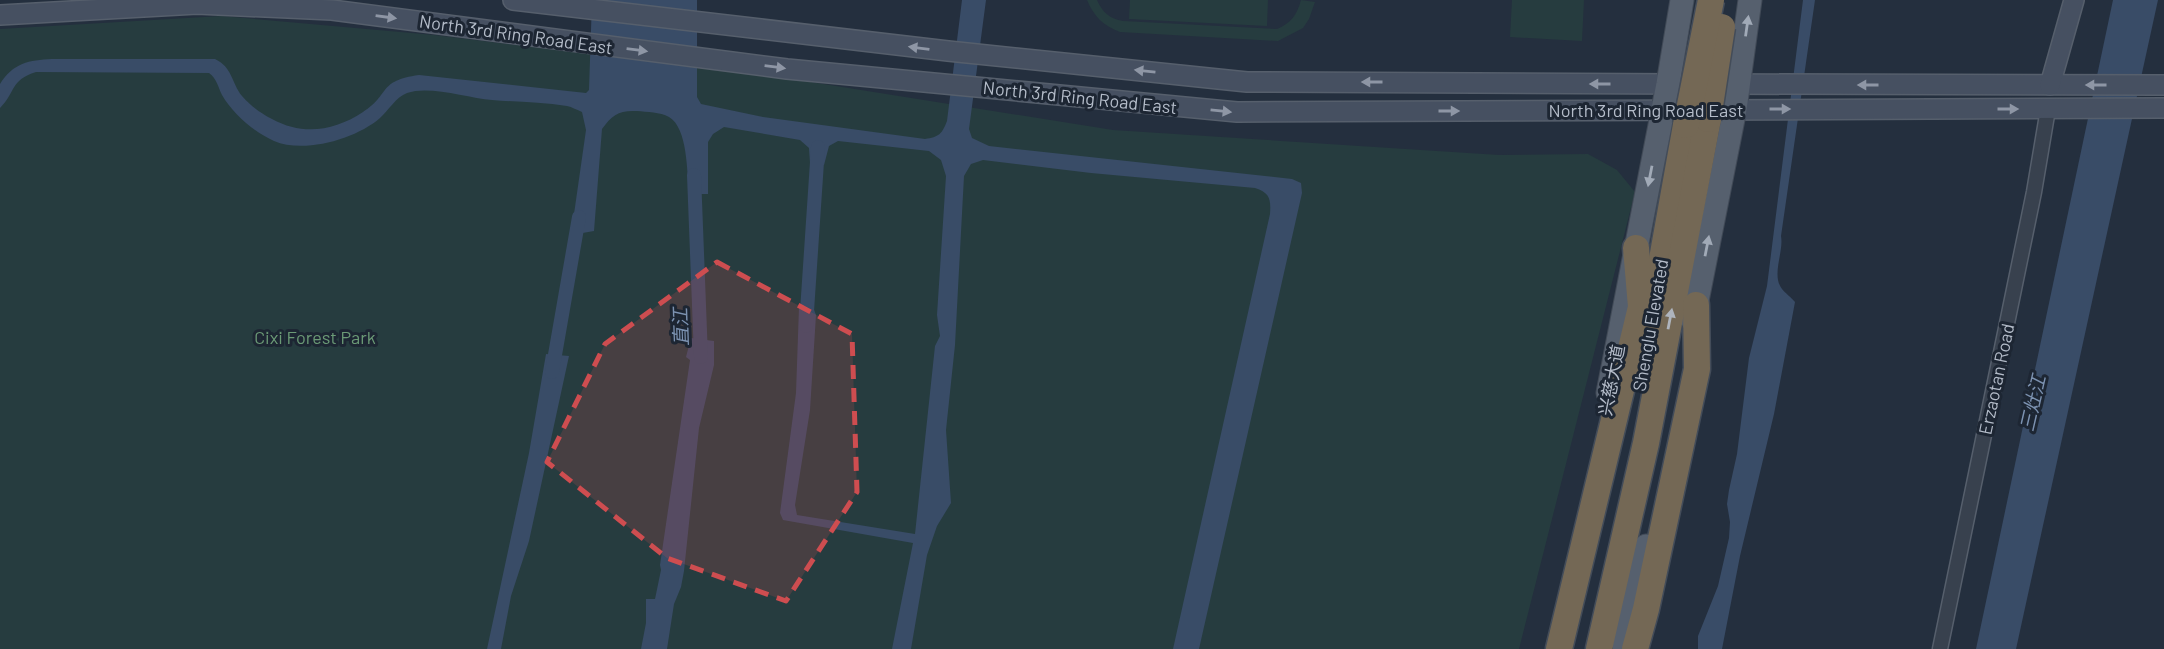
<svg xmlns="http://www.w3.org/2000/svg" width="2164" height="649" font-family="Barlow,'Noto Sans SC',sans-serif">
  <style>
    .green { fill: #263c3f }
    .water { fill: #394c67 }
    .lines { fill: none; stroke-linecap: round; stroke-linejoin: round }
    .canal { stroke: #394c67; stroke-width: 14 }
    .street-casing { stroke: #565f6c; stroke-width: 17 }
    .secondary-casing { stroke: #565f6c; stroke-width: 22 }
    .primary-casing { stroke: #414a57; stroke-width: 25 }
    .highway-casing { stroke: #434c59; stroke-width: 29 }
    .street { stroke: #38414e; stroke-width: 14 }
    .secondary { stroke: #465061; stroke-width: 19 }
    .primary { stroke: #56606e; stroke-width: 23 }
    .highway { stroke: #746855; stroke-width: 26 }
    .highway-bridge-casing { stroke: #434c59; stroke-width: 29; stroke-linecap: butt }
    .highway-bridge { stroke: #746855; stroke-width: 26 }
    .oneway { fill: #8e96a5 }
    .oneway2 { fill: #a1aab7 }
    .oneway3 { fill: #aeb4bd }
    .marked { fill: #ce4d50; fill-opacity: 0.2; stroke: #ce4d50; stroke-width: 5; stroke-dasharray: 14 9; stroke-linejoin: round }
    .labels { text-anchor: middle; dominant-baseline: central; stroke-width: 6; stroke-linejoin: round; paint-order: stroke }
    .street-label { font-size: 18px; fill: #b4bcc9; stroke: #1d2633 }
    .park-label { font-size: 18px; fill: #6b9a76; stroke: #1d2633 }
    .water-label { font-size: 19px; font-style: italic; fill: #7c92b1; stroke: #1d2633 }
  </style>
  <rect width="100%" height="100%" fill="#242f3e"/>
  <g class="green">
    <path d="M 1087,0 L 1097,0 C 1102,12 1110,19 1123,21 L 1277,29 C 1291,23 1297,15 1301,0 L 1315,2 L 1309,19 L 1303,28 L 1278,41 L 1120,32 C 1104,26 1094,17 1087,0 Z"/>
    <polygon points="1130,0 1268,0 1267,26 1129,19"/>
    <polygon points="1512,0 1584,0 1582,41 1510,37"/>
    <polygon points="221,16 434,35 792,79 1113,130 1499,155 1588,154 1617,170 1635,192 1519,649 0,649 0,29"/>
  </g>
  <g class="water">
    <path d="M 592,0 L 697,0 L 697,97 L 701,104 L 763,117 L 925,139 C 939,137 942,134 947,121 L 962,0 L 986,0 L 969,129 L 972,138 L 989,146 L 1292,179 L 1301,183 L 1302,193 L 1199,649 L 1173,649 L 1270,214 C 1271,199 1270,193 1255,188 L 1091,173 L 983,160 L 971,164 L 964,176 L 955,345 L 946,430 L 951,503 L 937,526 L 927,555 L 911,649 L 892,649 L 913,543 L 783,520 L 780,513 L 796,393 L 799,307 L 813,307 L 816,315 L 810,410 L 795,505 L 797,515 L 915,534 L 935,346 L 940,336 L 937,315 L 946,176 L 941,160 L 929,151 L 838,141 L 829,146 L 824,165 L 810,163 L 809,148 L 800,140 L 724,127 L 713,134 L 708,142 L 708,194 L 689,194 C 687,173 688,128 669,117 C 660,112 647,112 637,111 C 619,110 612,115 602,129 L 594,231 L 571,235 L 586,130 L 582,112 C 577,110 572,107 567,106 C 542,102 516,102 492,100 C 468,98 429,85 407,93 C 396,97 388,111 380,118 C 356,139 304,154 274,141 C 255,133 233,114 222,95 C 218,87 217,79 209,73 L 36,72 C 10,80 16,92 0,108 L 0,84 C 13,63 29,60 52,59 L 215,59 C 233,68 231,82 242,96 C 251,106 260,113 272,119 C 303,136 334,131 363,112 C 391,94 377,81 419,75 L 586,93 L 589,90 Z"/>
    <path d="M 1803,0 L 1815,0 L 1781,236 C 1784,252 1771,275 1782,289 C 1785,293 1791,297 1795,302 L 1774,414 L 1740,556 L 1722,649 L 1698,649 L 1698,636 L 1718,586 L 1729,538 L 1730,522 L 1727,504 L 1729,490 L 1737,454 L 1749,358 L 1767,286 Z"/>
    <polygon points="2113,0 2158,0 2016,649 1976,649"/>
    <polygon points="691,338 714,341 714,365 699,428 684,571 681,587 674,604 667,649 641,649 646,623 646,599 655,599 661,570 660,565 690,360 686,357"/>
    <polygon points="546,354 569,356 529,541 511,596 501,649 487,649 529,453"/>
  </g>
  <g class="lines">
    <g class="canal">
      <polyline points="694,175 701,357"/>
      <polyline points="806,326 818,147"/>
      <polyline points="552,372 579,217"/>
    </g>
    <g class="street-casing">
      <polyline id="street" points="1940,649 2034,192 2048,109"/>
    </g>
    <g class="secondary-casing">
      <g id="secondary">
        <polyline points="513,0 948,51 1247,82 1680,84"/>
        <polyline points="0,15 197,4 332,10 787,69 1237,112 2164,108"/>
        <polyline points="1724,84 2164,85"/>
        <polyline points="2050,85 2074,0"/>
      </g>
    </g>
    <g class="primary-casing">
      <g id="primary">
        <polyline points="1693,321 1735,109 1750,0"/>
        <polyline points="1608,393 1668,84 1682,0"/>
        <polyline points="1624,646 1646,546"/>
      </g>
    </g>
    <g class="highway-casing">
      <g id="highway">
        <polyline points="1642,371 1686,125"/>
        <polyline points="1559,649 1641,307 1636,248"/>
        <polyline points="1599,649 1646,443 1708,119"/>
        <polyline points="1635,649 1646,609 1697,369 1696,305"/>
      </g>
    </g>
    <use href="#street" class="street"/>
    <use href="#secondary" class="secondary"/>
    <use href="#primary" class="primary"/>
    <use href="#highway" class="highway"/>
    <g class="highway-bridge-casing">
      <g id="highway-bridge">
        <polyline points="1708,119 1722,27"/>
        <polyline points="1686,125 1711,0"/>
      </g>
    </g>
    <use href="#highway-bridge" class="highway-bridge"/>
  </g>
  <defs><path id="oneway-solid" d="M-6-.8H1V-3.2L6.5 0L1 3.2V.8H-6Z" transform="scale(1.75)"/></defs>
  <g class="oneway">
    <use href="#oneway-solid" transform="translate(386 17) rotate(8)"/>
    <use href="#oneway-solid" transform="translate(919 48) rotate(-173)"/>
    <use href="#oneway-solid" transform="translate(637 50) rotate(7)"/>
    <use href="#oneway-solid" transform="translate(775 67) rotate(7)"/>
    <use href="#oneway-solid" transform="translate(1145 71) rotate(-174)"/>
    <use href="#oneway-solid" transform="translate(1372 82) rotate(-180)"/>
    <use href="#oneway-solid" transform="translate(1600 84) rotate(-180)"/>
    <use href="#oneway-solid" transform="translate(1868 85) rotate(-180)"/>
    <use href="#oneway-solid" transform="translate(2096 85) rotate(-180)"/>
    <use href="#oneway-solid" transform="translate(1780 109)"/>
    <use href="#oneway-solid" transform="translate(2008 109)"/>
    <use href="#oneway-solid" transform="translate(1221 111) rotate(6)"/>
    <use href="#oneway-solid" transform="translate(1449 111)"/>
  </g>
  <g class="oneway2">
    <use href="#oneway-solid" transform="translate(1747 26) rotate(-82)"/>
    <use href="#oneway-solid" transform="translate(1650 176) rotate(101)"/>
    <use href="#oneway-solid" transform="translate(1707 246) rotate(-79)"/>
  </g>
  <use class="oneway3" href="#oneway-solid" transform="translate(1670 319) rotate(-79)"/>
  <path class="marked" d="M 717,262 L 852,334 L 857,492 L 786,601 L 667,558 L 547,462 L 605,344 Z"/>
  <g class="labels">
    <g class="street-label">
      <text transform="translate(516 34) rotate(8)">North 3rd Ring Road East</text>
      <text transform="translate(1080 97) rotate(6)">North 3rd Ring Road East</text>
      <text x="1646" y="110">North 3rd Ring Road East</text>
      <text transform="translate(1650 325) rotate(-80)">Shenglu Elevated</text>
      <text transform="translate(1996 379) rotate(-78)">Erzaotan Road</text>
      <text transform="translate(1611 380) rotate(-79)">兴慈大道</text>
    </g>
    <g class="park-label">
      <text x="315" y="337">Cixi Forest Park</text>
    </g>
    <g class="water-label">
      <text transform="translate(680 327) rotate(-92)">直江</text>
      <text transform="translate(2032 403) rotate(-77)">三灶江</text>
    </g>
  </g>
</svg>
